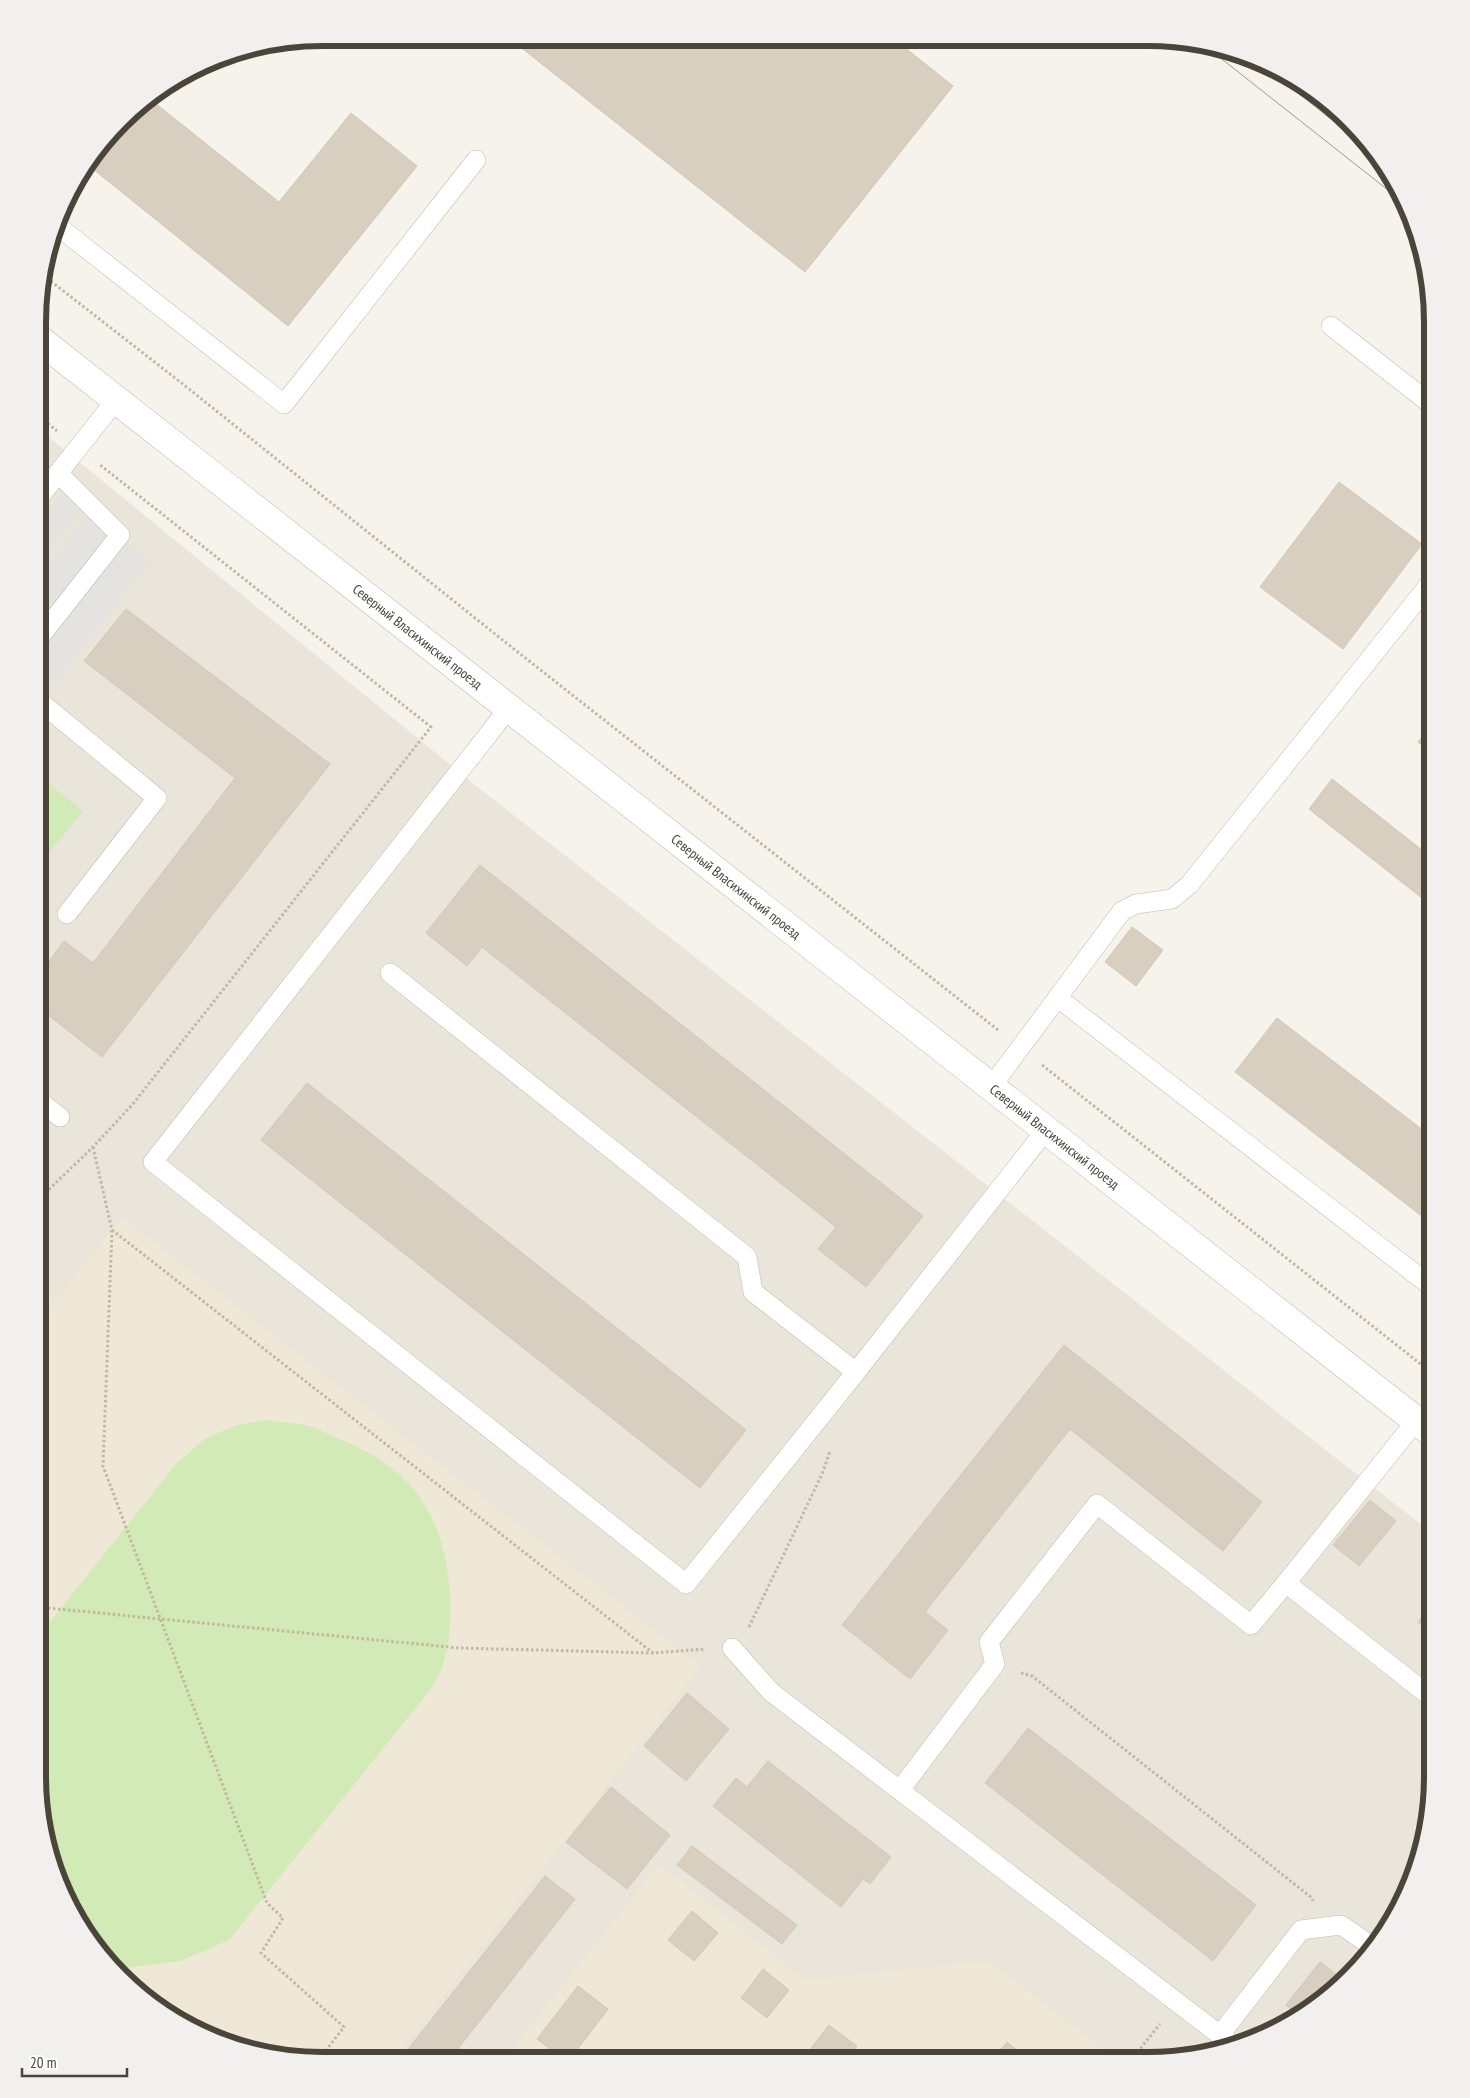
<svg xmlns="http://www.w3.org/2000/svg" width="1470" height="2098" font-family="'PT Sans Narrow',sans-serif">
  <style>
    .residential { fill: #eae5da }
    .education { fill: #efe8d6 }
    .green { fill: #d2eab5 }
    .parking { fill: #e5e3e0 }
    .building { fill: #d8cfc1; stroke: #d3c7b4 }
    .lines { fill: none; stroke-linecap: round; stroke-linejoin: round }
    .lane-casing { stroke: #c2bbae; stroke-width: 20 }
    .street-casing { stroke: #c2bbae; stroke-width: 29 }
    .path { stroke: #c4b79f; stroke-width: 3; stroke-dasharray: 2.5 2.5; stroke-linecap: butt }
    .lane { stroke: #fff; stroke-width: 19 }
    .street { stroke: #fff; stroke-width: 28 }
    .tram { stroke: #9a9a9a; stroke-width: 1 }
    .labels { text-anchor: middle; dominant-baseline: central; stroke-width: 5; stroke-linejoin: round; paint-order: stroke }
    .street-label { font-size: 14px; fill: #4b4439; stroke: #fff }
    .rim { fill: none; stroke: #4b4439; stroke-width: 6 }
  </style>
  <rect width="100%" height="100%" fill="#f6f3ec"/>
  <polygon class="residential" points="40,430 475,785 1432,1533 1432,1795 1417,1868 1384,1934 1335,1990 1274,2031 1204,2055 1149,2060 285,2058 213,2039 149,2002 67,1902 47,1850 38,1777"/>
  <g class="education">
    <polygon points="122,1218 700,1666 395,2058 285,2058 213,2039 149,2002 108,1963 67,1902 47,1850 38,1777 38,1322"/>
    <polygon points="659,1864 805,1980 989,1961 1117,2060 505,2059"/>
  </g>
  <g class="green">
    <polygon points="39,776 83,811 39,865"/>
    <path d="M 266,1420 C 278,1422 291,1422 304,1425 C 316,1427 328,1434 339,1439 C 408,1466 442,1510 449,1584 C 452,1611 451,1641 442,1667 C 440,1675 434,1683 430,1690 L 229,1940 L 180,1961 L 124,1968 L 110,1965 L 67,1902 L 47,1850 L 38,1777 L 38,1637 L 177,1463 L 206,1438 L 237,1425 Z"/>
  </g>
  <g class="parking">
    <polygon points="62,493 82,508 40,563 40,523"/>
    <polygon points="89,514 150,561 39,702 39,577"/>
  </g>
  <g class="building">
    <polygon points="509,38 894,39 953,86 805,272"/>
    <polygon points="150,99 279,202 351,113 417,166 288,326 88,165 135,108"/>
    <polygon points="1339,482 1422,544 1343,649 1260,587"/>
    <polygon points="126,609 330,764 102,1057 39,1008 39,975 64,941 93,963 235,778 84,661"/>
    <polygon points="1432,724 1432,754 1418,742"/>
    <polygon points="1332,779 1432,858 1432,906 1309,809"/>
    <polygon points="480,865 923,1216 866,1287 818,1249 836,1227 482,947 467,966 426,933"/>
    <polygon points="1132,927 1163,950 1136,986 1105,962"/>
    <polygon points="1277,1018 1432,1137 1432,1224 1235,1072"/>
    <polygon points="307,1083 746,1430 700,1488 261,1140"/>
    <polygon points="1064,1345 1262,1502 1223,1551 1070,1429 925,1612 948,1630 910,1679 842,1625"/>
    <polygon points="1370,1500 1396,1521 1359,1566 1333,1545"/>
    <polygon points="1432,1605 1432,1633 1418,1622"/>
    <polygon points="687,1693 729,1729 686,1781 644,1746"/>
    <polygon points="1028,1728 1256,1905 1213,1961 985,1783"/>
    <polygon points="768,1761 891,1857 870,1884 863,1879 841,1907 713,1806 736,1778 747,1787"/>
    <polygon points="611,1787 670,1835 627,1889 566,1842"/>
    <polygon points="692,1846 797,1925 782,1944 677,1865"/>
    <polygon points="545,1876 575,1899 450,2059 401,2058"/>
    <polygon points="692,1911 718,1933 694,1961 668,1940"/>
    <polygon points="1320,1962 1344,1980 1335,1990 1298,2015 1286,2005"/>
    <polygon points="763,1969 789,1990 767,2018 741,1998"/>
    <polygon points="578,1986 608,2009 570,2059 563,2059 537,2039"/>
    <polygon points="829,2025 857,2046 847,2060 817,2060 808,2052"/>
    <polygon points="1007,2042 1029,2060 992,2060"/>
  </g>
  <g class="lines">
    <g class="lane-casing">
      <g id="lane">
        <polyline points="59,227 284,404 476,160"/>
        <polyline points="1331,326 1432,405"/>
        <polyline points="40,496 116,400"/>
        <polyline points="39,638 120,535 58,473"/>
        <polyline points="39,701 157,798 67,914"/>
        <polyline points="509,708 153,1162 686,1584 856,1372"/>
        <polyline points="390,973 747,1257 753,1292 856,1372 1046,1130"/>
        <polyline points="1058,998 1432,1287"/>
        <polyline points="991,1087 1122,911 1136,904 1172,899 1189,885 1432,581"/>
        <polyline points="39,1101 60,1117"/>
        <polyline points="1286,1583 1416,1421"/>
        <polyline points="732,1648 771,1692 1233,2045"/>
        <polyline points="900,1790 995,1664 989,1642 1097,1504 1251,1625 1286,1583 1432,1698"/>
        <polyline points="1220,2035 1301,1930 1341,1925 1373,1947"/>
      </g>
    </g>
    <g class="street-casing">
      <g id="street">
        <path id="s1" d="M 40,340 L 1432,1433"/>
      </g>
    </g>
    <g class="path">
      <polyline points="43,275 184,385 500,638 998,1030"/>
      <polyline points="40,417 57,431"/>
      <polyline points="1042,1065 1432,1373"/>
      <polyline points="93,1147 112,1230 653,1653"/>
      <polyline points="38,1200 93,1147 132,1105 431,727 99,464"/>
      <polyline points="112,1230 103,1466 267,1903 283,1918 261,1953 344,2027 320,2058"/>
      <polyline points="38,1607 459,1648 653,1653 706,1649"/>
      <polyline points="749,1627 823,1472 830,1451"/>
      <polyline points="1021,1673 1032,1676 1312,1898 1313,1901"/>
      <polyline points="1131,2060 1160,2024"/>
    </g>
    <use href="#lane" class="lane"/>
    <use href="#street" class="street"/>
    <g class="tram">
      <polyline points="1204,45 1407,205"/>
      <polyline points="1254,58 1375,154"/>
    </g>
  </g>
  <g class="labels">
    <g class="street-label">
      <text stroke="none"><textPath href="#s1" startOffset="480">Северный Власихинский проезд</textPath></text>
      <text stroke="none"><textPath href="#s1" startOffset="885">Северный Власихинский проезд</textPath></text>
      <text stroke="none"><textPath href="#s1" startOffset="1290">Северный Власихинский проезд</textPath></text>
    </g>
  </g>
  <path d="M0 0H1470V2098H0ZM322 46H1148A276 276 0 0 1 1424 322V1776A276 276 0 0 1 1148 2052H322A276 276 0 0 1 46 1776V322A276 276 0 0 1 322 46Z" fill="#f1f0ef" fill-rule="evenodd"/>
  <path class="rim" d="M322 46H1148A276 276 0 0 1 1424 322V1776A276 276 0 0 1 1148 2052H322A276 276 0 0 1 46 1776V322A276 276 0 0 1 322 46Z"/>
  <path d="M22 2068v8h105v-8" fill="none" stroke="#4b4439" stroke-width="2.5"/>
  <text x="30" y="2068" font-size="15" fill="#4b4439" stroke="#ffffff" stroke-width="4" paint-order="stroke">20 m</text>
</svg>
